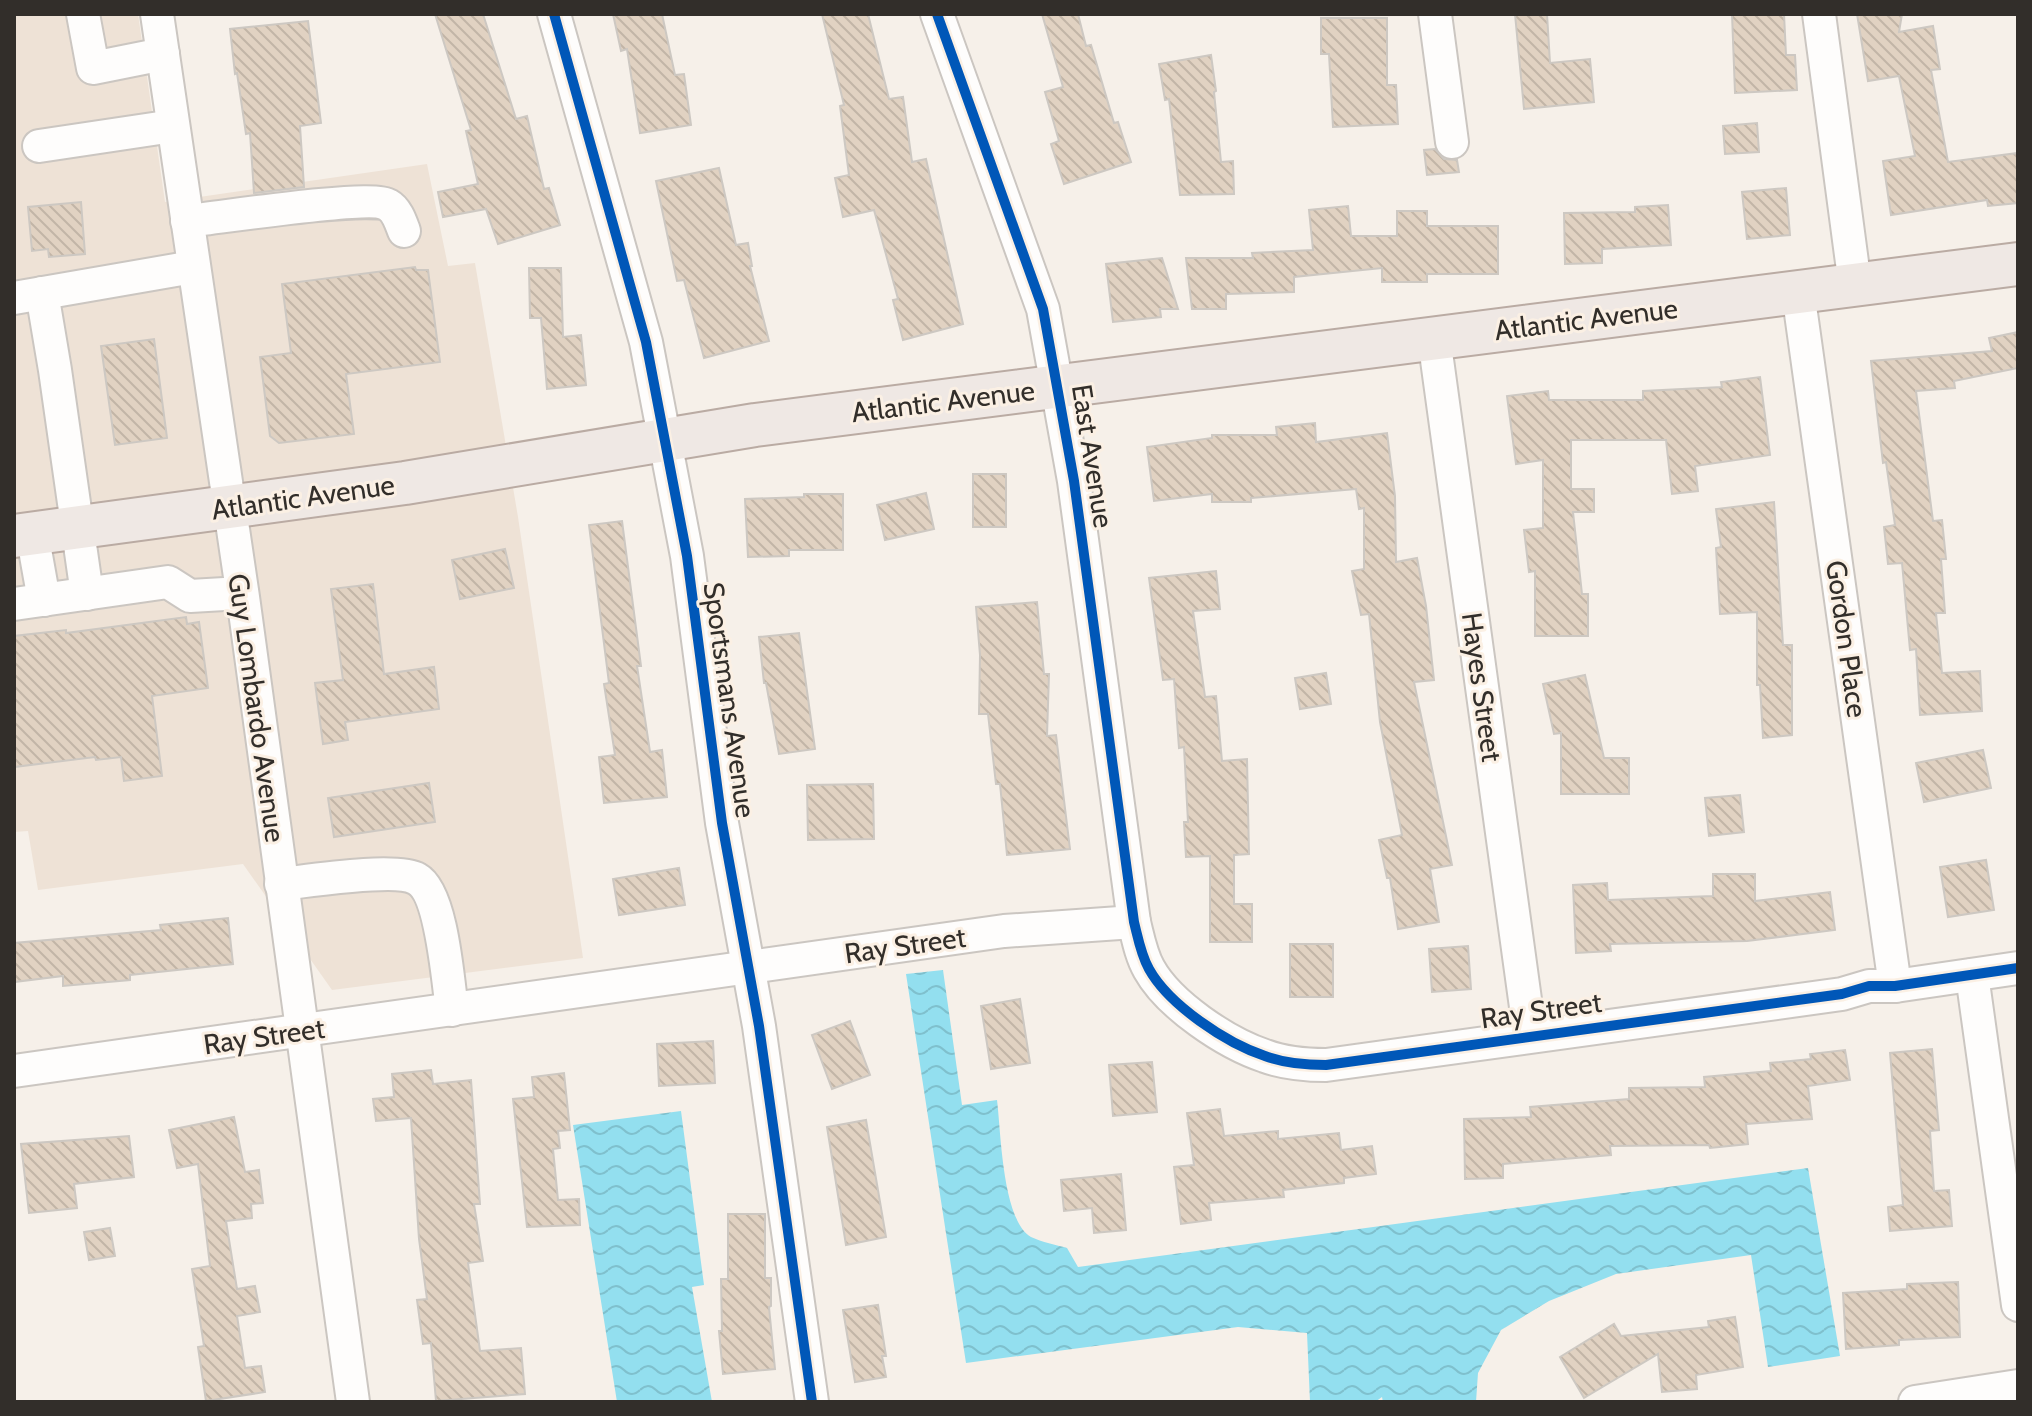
<svg xmlns="http://www.w3.org/2000/svg" width="2032" height="1416" font-family="Cabin,sans-serif">
  <style>
    .built { fill: #eee2d6 }
    .water { fill: url(#water-waves) }
    .building { fill: url(#building-back-hatch); stroke: #cdc8c2; stroke-width: 2 }
    .lines { fill: none; stroke-linecap: round; stroke-linejoin: round }
    .minor-casing { stroke: #cbc6c1; stroke-width: 36 }
    .major-casing { stroke: #baaba3; stroke-width: 46 }
    .minor { stroke: #fefdfc; stroke-width: 32 }
    .major { stroke: #efe8e4; stroke-width: 42 }
    .cycleway-casing { stroke: #fbf0e4; stroke-width: 15 }
    .cycleway { stroke: #0057b8; stroke-width: 10 }
    .labels { text-anchor: middle; dominant-baseline: central; stroke-width: 6; stroke-linejoin: round; paint-order: stroke }
    .street-label { font-size: 28px; fill: #322e2a; stroke: #fbf0e4 }
  </style>
  <defs>
    <pattern id="water-waves" width="16" height="10" patternUnits="userSpaceOnUse" patternTransform="scale(2)"><rect width="16" height="10" fill="#93dfef"/><path d="M0 5q4-4 8 0t8 0" fill="none" stroke="#7fc0cd"/></pattern>
    <pattern id="building-back-hatch" width="6" height="6" patternUnits="userSpaceOnUse" patternTransform="scale(2)"><rect width="6" height="6" fill="#e1d2c2"/><path d="M-1 5l2 2M0 0l6 6M5-1l2 2" fill="none" stroke="#c2b5a7"/></pattern>
  </defs>
  <rect width="100%" height="100%" fill="#f6f0e9"/>
  <polygon class="built" points="14,14 138,14 165,202 427,164 448,266 475,263 518,517 583,958 332,990 243,864 38,890 28,831 14,832"/>
  <g class="water">
    <path d="M 943,970 L 962,1105 L 997,1100 C 1001,1131 1002,1220 1031,1237 C 1042,1242 1056,1245 1067,1248 L 1078,1267 L 1808,1168 L 1840,1356 L 1768,1367 L 1751,1255 L 1616,1274 L 1549,1301 L 1501,1330 L 1478,1373 L 1476,1402 L 1383,1402 L 1382,1397 L 1375,1402 L 1310,1402 L 1307,1333 L 1238,1327 L 966,1363 L 906,974 Z"/>
    <polygon points="681,1111 704,1285 692,1287 712,1402 617,1402 573,1125"/>
  </g>
  <g class="building">
    <polygon points="435,14 483,14 516,119 527,116 544,189 549,188 560,225 498,244 486,209 443,217 438,192 478,184 466,131 471,130"/>
    <polygon points="613,14 662,14 675,75 684,74 691,125 640,133 627,49 621,51"/>
    <polygon points="822,14 868,14 889,99 903,97 912,162 926,159 963,324 903,340 893,300 898,299 874,210 843,217 835,178 849,175 840,106 844,105"/>
    <polygon points="1042,14 1078,14 1086,46 1091,45 1114,123 1118,122 1131,162 1064,184 1051,144 1059,141 1045,92 1063,87"/>
    <polygon points="1515,14 1547,14 1550,63 1590,59 1594,102 1524,109"/>
    <polygon points="1732,14 1784,14 1786,55 1795,55 1797,90 1735,93"/>
    <polygon points="1857,14 1902,14 1899,32 1933,26 1940,69 1931,70 1948,162 2018,153 2018,203 1988,206 1987,200 1891,215 1883,161 1915,156 1899,76 1868,81"/>
    <polygon points="1321,18 1387,18 1387,85 1396,85 1398,124 1333,127 1329,54 1321,54"/>
    <polygon points="308,21 321,123 300,126 304,187 254,193 250,133 246,134 237,73 235,74 230,29"/>
    <polygon points="1211,55 1216,91 1214,92 1221,162 1233,161 1234,194 1180,195 1169,99 1165,100 1159,64"/>
    <polygon points="1757,123 1759,152 1725,154 1723,126"/>
    <polygon points="1435,149 1444,159 1457,160 1459,172 1427,175 1424,150"/>
    <polygon points="719,168 736,245 748,243 752,266 750,266 769,341 704,358 684,280 677,281 656,181"/>
    <polygon points="1786,188 1790,235 1747,239 1742,192"/>
    <polygon points="81,202 85,254 49,257 48,249 32,251 28,207"/>
    <polygon points="1668,205 1671,245 1602,249 1602,263 1565,264 1564,213 1635,212 1635,207"/>
    <polygon points="1348,206 1351,236 1397,236 1397,211 1427,211 1427,226 1498,226 1498,274 1427,274 1427,282 1382,282 1382,268 1294,277 1294,292 1226,294 1226,309 1192,309 1186,258 1253,258 1252,253 1313,250 1309,210"/>
    <polygon points="1162,258 1178,309 1160,309 1161,317 1113,322 1106,264"/>
    <polygon points="415,267 416,270 428,270 440,362 346,374 354,434 279,443 270,436 260,357 291,353 282,284"/>
    <polygon points="529,268 561,268 563,337 581,335 586,385 547,389 541,318 530,318"/>
    <polygon points="2018,332 2018,368 1954,381 1955,388 1916,391 1933,521 1942,520 1946,559 1941,559 1945,613 1936,613 1942,673 1980,671 1982,711 1920,715 1916,649 1910,650 1902,563 1888,564 1884,527 1895,525 1886,462 1883,463 1871,361 1992,351 1989,338"/>
    <polygon points="154,339 167,438 115,445 101,346"/>
    <polygon points="1760,377 1770,455 1695,466 1698,491 1672,494 1666,440 1571,440 1571,489 1594,489 1594,512 1573,512 1582,594 1588,594 1588,636 1535,636 1535,571 1529,572 1524,530 1543,528 1543,460 1516,464 1507,396 1548,391 1549,400 1643,400 1643,391 1722,387 1721,382"/>
    <polygon points="1315,423 1316,442 1387,433 1395,496 1396,562 1417,558 1426,606 1434,680 1414,682 1452,865 1430,869 1439,922 1398,929 1390,878 1387,878 1379,840 1402,835 1380,722 1369,614 1361,615 1352,571 1364,569 1364,508 1359,509 1356,489 1251,498 1251,502 1212,502 1212,494 1154,501 1147,447 1212,438 1212,435 1277,435 1276,427"/>
    <rect x="973" y="474" width="33" height="53"/>
    <polygon points="926,493 934,529 885,540 877,505"/>
    <polygon points="804,494 843,494 843,550 789,550 789,556 748,557 745,499 804,497"/>
    <polygon points="1774,502 1783,645 1792,645 1792,735 1763,738 1760,685 1757,685 1757,612 1720,614 1716,548 1721,547 1716,509"/>
    <polygon points="622,521 641,666 637,666 650,752 662,750 667,797 604,803 599,757 615,755 604,684 609,683 589,525"/>
    <polygon points="505,549 514,588 460,599 452,560"/>
    <polygon points="1216,571 1220,609 1193,611 1205,697 1216,696 1222,761 1247,759 1249,854 1234,855 1234,904 1252,904 1252,942 1210,942 1210,856 1186,857 1184,822 1188,822 1184,747 1179,748 1174,679 1163,680 1149,578"/>
    <polygon points="373,584 384,674 434,667 439,709 345,722 348,740 323,744 315,683 343,680 331,589"/>
    <polygon points="1037,602 1044,674 1049,674 1047,736 1056,735 1070,849 1007,855 1000,784 996,784 988,714 979,714 980,655 976,607"/>
    <polygon points="186,617 187,624 199,622 208,688 152,696 162,776 124,781 121,757 96,760 95,757 14,767 14,636 66,630 66,633"/>
    <polygon points="799,633 815,749 779,754 766,683 764,683 759,637"/>
    <polygon points="1326,673 1331,704 1300,709 1295,678"/>
    <polygon points="1585,675 1604,758 1629,758 1629,794 1561,794 1561,733 1554,734 1543,684"/>
    <polygon points="1983,750 1991,788 1924,802 1916,763"/>
    <polygon points="429,783 435,822 334,837 328,798"/>
    <polygon points="873,784 874,839 808,840 807,785"/>
    <polygon points="1740,795 1744,832 1709,836 1705,798"/>
    <polygon points="1986,860 1994,910 1948,917 1940,867"/>
    <polygon points="679,868 685,905 619,915 613,879"/>
    <polygon points="1713,874 1755,874 1755,901 1830,892 1835,930 1747,941 1610,944 1611,951 1576,953 1573,885 1607,883 1608,900 1713,896"/>
    <polygon points="228,918 233,964 130,975 130,980 63,986 63,976 14,982 14,943 161,930 160,925"/>
    <rect x="1290" y="944" width="43" height="53"/>
    <polygon points="1468,946 1471,989 1432,992 1429,949"/>
    <polygon points="1020,999 1030,1063 991,1069 981,1006"/>
    <polygon points="850,1021 870,1075 832,1089 812,1035"/>
    <polygon points="713,1041 715,1083 659,1086 657,1044"/>
    <polygon points="1932,1049 1939,1130 1930,1131 1934,1191 1949,1190 1952,1226 1890,1231 1888,1207 1903,1205 1890,1053"/>
    <polygon points="1845,1050 1850,1080 1808,1086 1812,1119 1746,1124 1748,1144 1710,1148 1709,1145 1610,1146 1611,1155 1503,1164 1503,1178 1465,1179 1464,1119 1531,1117 1530,1107 1629,1099 1629,1088 1705,1087 1704,1077 1771,1071 1770,1063 1811,1059 1810,1054"/>
    <polygon points="1152,1062 1157,1112 1113,1116 1109,1065"/>
    <polygon points="431,1070 433,1084 471,1080 480,1204 474,1204 483,1261 468,1263 480,1351 521,1348 525,1394 436,1401 431,1343 423,1344 417,1300 427,1299 419,1239 411,1118 376,1121 373,1099 394,1097 392,1074"/>
    <polygon points="564,1073 570,1130 558,1131 560,1148 553,1149 558,1200 579,1199 580,1225 527,1227 513,1099 534,1097 532,1077"/>
    <polygon points="1220,1109 1224,1136 1278,1131 1278,1139 1339,1133 1341,1150 1372,1146 1376,1174 1344,1178 1344,1183 1283,1190 1284,1197 1209,1203 1211,1220 1181,1224 1174,1167 1194,1165 1187,1113"/>
    <polygon points="234,1117 245,1172 259,1170 263,1203 251,1204 252,1218 226,1221 237,1289 255,1286 260,1312 237,1316 245,1368 261,1366 265,1392 206,1401 198,1347 204,1346 192,1269 210,1266 198,1164 177,1168 169,1130"/>
    <polygon points="866,1120 886,1237 846,1245 827,1127"/>
    <polygon points="129,1136 134,1177 74,1184 77,1208 29,1213 21,1144"/>
    <polygon points="1121,1174 1126,1230 1094,1233 1092,1208 1064,1211 1061,1180"/>
    <polygon points="728,1214 765,1214 765,1278 771,1278 771,1306 769,1307 775,1369 723,1374 719,1331 722,1331 721,1279 728,1279"/>
    <polygon points="110,1228 115,1256 89,1260 84,1232"/>
    <polygon points="1958,1282 1960,1337 1899,1340 1899,1345 1846,1349 1843,1293 1907,1289 1907,1284"/>
    <polygon points="878,1305 886,1356 882,1356 886,1377 855,1382 843,1310"/>
    <polygon points="1735,1317 1743,1367 1696,1375 1697,1389 1662,1392 1658,1354 1584,1398 1560,1357 1614,1324 1621,1336 1709,1327 1708,1321"/>
  </g>
  <g class="lines">
    <g class="minor-casing">
      <g id="minor">
        <polyline points="83,14 93,68 163,54"/>
        <polyline points="157,14 243,597 353,1402"/>
        <polyline points="554,14 646,342 687,556 722,823 759,1026 812,1402"/>
        <path d="M 937,14 L 1043,309 L 1074,481 L 1134,922 C 1138,938 1141,955 1149,969 C 1169,1005 1226,1043 1265,1056 C 1284,1063 1305,1065 1326,1065 L 1842,994 L 1869,986 L 1895,986 L 2018,968"/>
        <polyline points="1435,14 1452,142"/>
        <polyline points="1819,14 1855,285"/>
        <polyline points="39,146 173,126"/>
        <path d="M 187,221 C 217,218 371,194 388,205 C 397,210 401,223 404,231"/>
        <polyline points="1798,292 1895,986"/>
        <polyline points="42,293 55,370 87,594"/>
        <polyline points="14,298 193,267"/>
        <polyline points="1434,338 1530,1036"/>
        <polyline points="32,533 44,600"/>
        <polyline points="14,604 168,582 190,596 242,593"/>
        <path d="M 281,884 C 308,881 397,867 417,879 C 442,893 448,982 452,1010"/>
        <polyline points="1972,975 2018,1305"/>
        <polyline points="14,1071 1004,931 1134,922"/>
        <polyline points="1915,1402 2018,1386"/>
      </g>
    </g>
    <g class="major-casing">
      <polyline id="major" points="14,536 405,483 755,425 2018,264"/>
    </g>
    <use href="#minor" class="minor"/>
    <use href="#major" class="major"/>
    <g class="cycleway-casing">
      <g id="cycleway">
        <polyline points="554,14 646,342 687,556 722,823 759,1026 812,1402"/>
        <path d="M 937,14 L 1043,309 L 1074,481 L 1134,922 C 1138,938 1141,955 1149,969 C 1169,1005 1226,1043 1265,1056 C 1284,1063 1305,1065 1326,1065 L 1842,994 L 1869,986 L 1895,986 L 2018,968"/>
      </g>
    </g>
    <use href="#cycleway" class="cycleway"/>
  </g>
  <g class="labels">
    <g class="street-label">
      <text transform="translate(1586 319) rotate(-7)">Atlantic Avenue</text>
      <text transform="translate(943 401) rotate(-7)">Atlantic Avenue</text>
      <text transform="translate(1093 456) rotate(81)">East Avenue</text>
      <text transform="translate(303 497) rotate(-8)">Atlantic Avenue</text>
      <text transform="translate(1847 639) rotate(82)">Gordon Place</text>
      <text transform="translate(1482 687) rotate(82)">Hayes Street</text>
      <text transform="translate(730 700) rotate(82)">Sportsmans Avenue</text>
      <text transform="translate(257 708) rotate(82)">Guy Lombardo Avenue</text>
      <text transform="translate(905 945) rotate(-8)">Ray Street</text>
      <text transform="translate(1541 1010) rotate(-8)">Ray Street</text>
      <text transform="translate(264 1036) rotate(-8)">Ray Street</text>
    </g>
  </g>
  <rect width="2032" height="1416" fill="none" stroke="#322e2a" stroke-width="32"/>
</svg>
